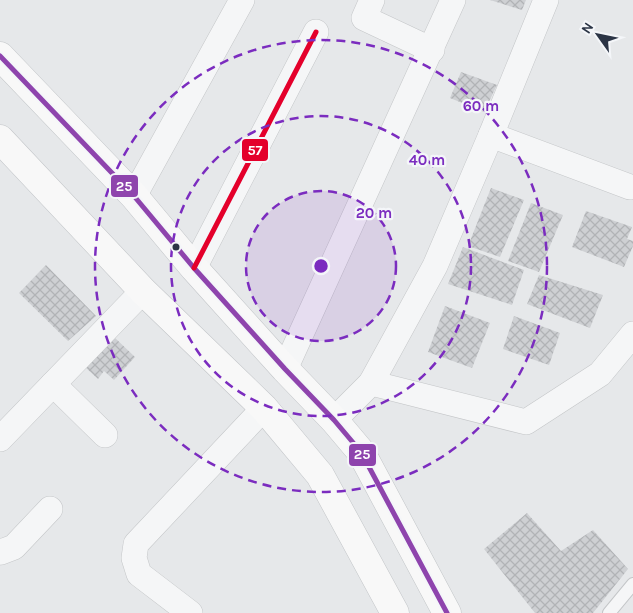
<svg xmlns="http://www.w3.org/2000/svg" width="633" height="613" font-family="Karla,sans-serif">
  <style>
    .building { fill: url(#building-cross-hatch) }
    .lines { fill: none; stroke-linecap: round; stroke-linejoin: round }
    .service-casing { stroke: #c4c6c8; stroke-width: 14 }
    .minor-casing { stroke: #c4c6c8; stroke-width: 26 }
    .primary-casing { stroke: #c2c5c8; stroke-width: 29 }
    .service { stroke: #f5f6f7; stroke-width: 12 }
    .minor { stroke: #f5f6f7; stroke-width: 25 }
    .primary { stroke: #f8f8f8; stroke-width: 28 }
    .bus-1-casing { stroke: #f4f6f9; stroke-width: 9 }
    .bus-2-casing { stroke: #f4f6f9; stroke-width: 9 }
    .bus-1 { stroke: #8e44ad; stroke-width: 5 }
    .bus-2 { stroke: #e4002b; stroke-width: 5 }
    .ring { fill: none; stroke: #7b2cbf; stroke-width: 2.5; stroke-dasharray: 9 6 }
    .bus-dot { fill: #2b3445; stroke: #f4f6f9; stroke-width: 2 }
    .centre { fill: #7b2cbf; stroke: #f4f6f9; stroke-width: 2.5 }
    .ring-label { font-size: 15px; text-anchor: middle; font-weight: bold; fill: #7b2cbf; stroke: #f4f6f9; stroke-width: 4.5; stroke-linejoin: round; paint-order: stroke }
    .line-badge { stroke: #f4f6f9; stroke-width: 2 }
    .badge-label { font-size: 14px; text-anchor: middle; font-weight: bold; fill: #fff }
  </style>
  <defs>
    <pattern id="building-cross-hatch" width="8" height="8" patternUnits="userSpaceOnUse" patternTransform="scale(1.25)"><rect width="8" height="8" fill="#ced0d3"/><path d="M0 0l8 8M0 8l8-8" fill="none" stroke="#b1b3b6"/></pattern>
  </defs>
  <rect width="100%" height="100%" fill="#e6e8ea"/>
  <g class="building">
    <polygon points="490,0 526,0 522,10"/>
    <polygon points="461,72 497,85 484,112 450,98"/>
    <polygon points="491,188 524,200 500,257 468,246"/>
    <polygon points="531,203 563,215 539,272 508,261"/>
    <polygon points="586,211 632,227 627,239 633,241 633,246 624,267 572,247"/>
    <polygon points="463,247 524,270 512,305 448,284"/>
    <polygon points="46,265 96,316 68,341 19,293"/>
    <polygon points="539,275 603,295 590,328 527,304"/>
    <polygon points="445,306 490,323 472,368 428,352"/>
    <polygon points="514,316 560,333 549,365 503,349"/>
    <polygon points="113,336 135,357 114,380 104,371 98,379 84,366"/>
    <polygon points="527,513 561,551 593,530 628,569 593,613 535,613 484,549"/>
  </g>
  <g class="lines">
    <g class="service-casing">
      <polyline id="service" points="609,613 633,584"/>
    </g>
    <g class="minor-casing">
      <g id="minor">
        <polyline points="372,0 364,18 432,50"/>
        <polyline points="491,135 546,0"/>
        <polyline points="134,196 242,0"/>
        <polyline points="194,268 316,32"/>
        <polyline points="285,369 453,0"/>
        <polyline points="371,383 526,422 600,374 633,334"/>
        <polyline points="53,384 105,435"/>
        <polyline points="334,420 371,383 435,266 491,135 630,187"/>
        <polyline points="0,439 143,291"/>
        <polyline points="0,551 1,552 14,547 50,509"/>
        <polyline points="190,613 139,574 134,558 136,544 264,408"/>
      </g>
    </g>
    <g class="primary-casing">
      <g id="primary">
        <polyline points="0,56 134,196 194,268 285,369 334,420 361,452 447,613"/>
        <polyline points="0,139 143,291 264,408 320,475 395,613"/>
      </g>
    </g>
    <use href="#service" class="service"/>
    <use href="#minor" class="minor"/>
    <use href="#primary" class="primary"/>
    <g class="bus-1-casing">
      <polyline id="bus-1" points="0,56 134,196 194,268 285,369 334,420 361,452 447,613"/>
    </g>
    <g class="bus-2-casing">
      <polyline id="bus-2" points="194,268 316,32"/>
    </g>
    <use href="#bus-1" class="bus-1"/>
    <use href="#bus-2" class="bus-2"/>
  </g>
  <circle cx="321" cy="266" r="75" fill="#7b2cbf" fill-opacity=".12"/>
  <g class="ring">
    <circle cx="321" cy="266" r="75"/>
    <circle cx="321" cy="266" r="150"/>
    <circle cx="321" cy="266" r="226"/>
  </g>
  <circle class="bus-dot" cx="176" cy="247" r="4.5"/>
  <circle cx="321" cy="266" r="8" class="centre"/>
  <g class="ring-label">
    <text x="481" y="111">60 m</text>
    <text x="427" y="165">40 m</text>
    <text x="374" y="218">20 m</text>
  </g>
  <g class="line-badge">
    <rect x="241" y="138" width="28" height="24" rx="5" fill="#e4002b"/>
    <rect x="110" y="174" width="29" height="24" rx="5" fill="#8e44ad"/>
    <rect x="348" y="443" width="29" height="24" rx="5" fill="#8e44ad"/>
  </g>
  <g class="badge-label">
    <text x="255" y="155">57</text>
    <text x="124" y="191">25</text>
    <text x="362" y="459">25</text>
  </g>
  <g transform="translate(598 35) rotate(303)" stroke="#f4f6f9" stroke-width="4" paint-order="stroke">
  <path d="M0-4L9 19L0 12L-9 19Z" fill="#2b3445"/>
  <text y="-8" font-size="14" font-weight="bold" text-anchor="middle" fill="#2b3445">N</text>
  </g>
</svg>
